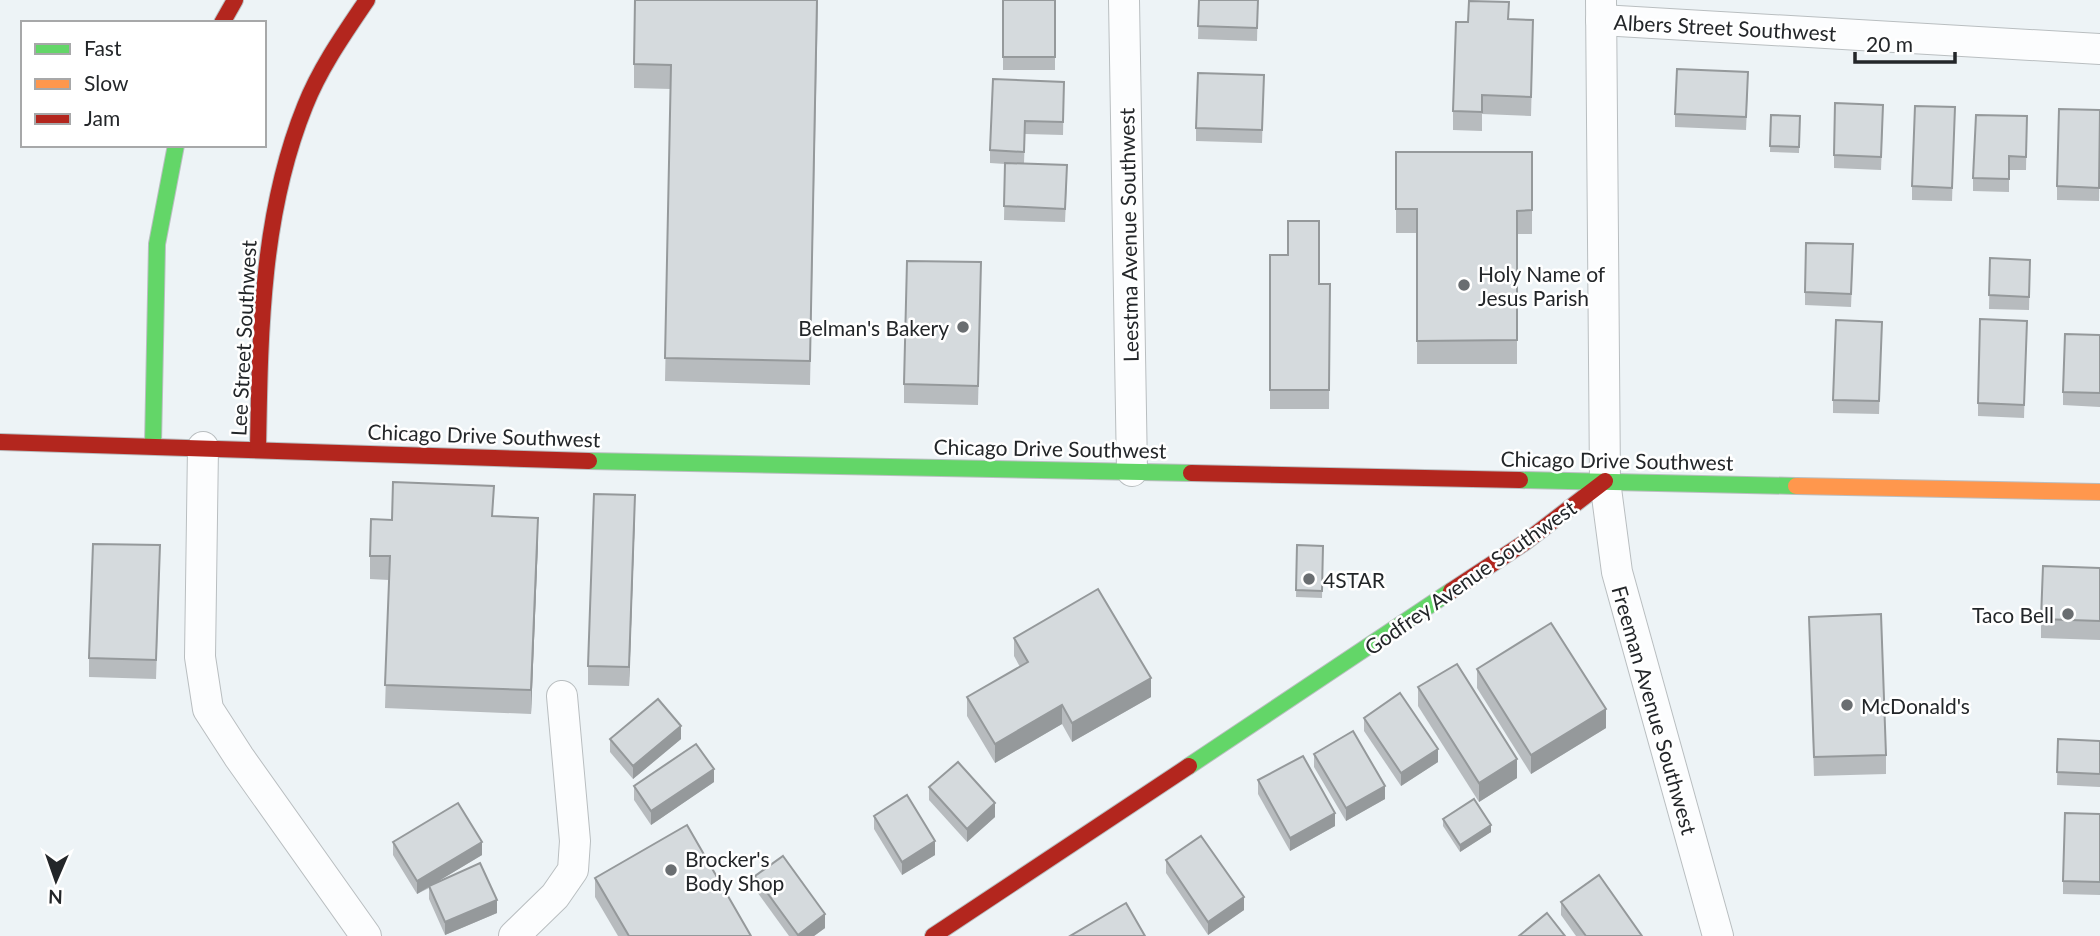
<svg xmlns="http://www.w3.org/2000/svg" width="2100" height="936" font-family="Lato,sans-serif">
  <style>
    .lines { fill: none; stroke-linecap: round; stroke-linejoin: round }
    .street-casing { stroke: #b9bec0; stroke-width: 32 }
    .fast-casing { stroke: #b9bec0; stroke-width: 18 }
    .slow-casing { stroke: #b9bec0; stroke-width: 18 }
    .jam-casing { stroke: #b9bec0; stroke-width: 18 }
    .street { stroke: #fcfdfe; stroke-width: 30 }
    .fast { stroke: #63d668; stroke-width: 16 }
    .slow { stroke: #ff974d; stroke-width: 16 }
    .jam { stroke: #b3261e; stroke-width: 16 }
    .wall { fill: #b7bbbe }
    .shaded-wall { fill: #95999b }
    .building { fill: #d5dadd; stroke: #95999b; stroke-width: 2 }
    .poi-dot { fill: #6a6e71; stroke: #fff; stroke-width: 2.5 }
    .labels { text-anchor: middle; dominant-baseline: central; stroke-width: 5; stroke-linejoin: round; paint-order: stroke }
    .street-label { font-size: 21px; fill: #232629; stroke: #fff }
    .poi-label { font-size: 21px; fill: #232629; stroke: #fff; text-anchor: start }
  </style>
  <rect width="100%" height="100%" fill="#edf3f6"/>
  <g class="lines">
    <g class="street-casing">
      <g id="street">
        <polyline points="1124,0 1132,471"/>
        <polyline points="1601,0 1605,481 1617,572 1718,936"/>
        <polyline points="1601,20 2100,49"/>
        <polyline points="203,447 200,657 208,709 239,757 366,936"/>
        <polyline points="514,936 555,896 573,870 575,841 562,696"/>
      </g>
    </g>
    <g class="fast-casing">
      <g id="fast">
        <polyline points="153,445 157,244 176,145"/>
        <polyline points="589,461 1191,473"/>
        <polyline points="1520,480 1796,486"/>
        <polyline points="1189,766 1451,591"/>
      </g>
    </g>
    <g class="slow-casing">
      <polyline id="slow" points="1796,486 2100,492"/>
    </g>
    <g class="jam-casing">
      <g id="jam">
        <polyline points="222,23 235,0"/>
        <polyline points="0,442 589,461"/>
        <path d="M 258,449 C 260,333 261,215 305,106 C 320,68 344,34 367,0"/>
        <polyline points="1191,473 1520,480"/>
        <polyline points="1451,591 1524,543 1605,481"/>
        <polyline points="933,936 1189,766"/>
      </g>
    </g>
    <use href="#street" class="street"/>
    <use href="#fast" class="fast"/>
    <use href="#slow" class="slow"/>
    <use href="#jam" class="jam"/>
  </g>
  <g class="wall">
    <polygon points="818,0 810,385 665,381 671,89 634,88 634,64"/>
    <rect x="1003" y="0" width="52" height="70"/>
    <polygon points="1199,0 1258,0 1257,41 1198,39"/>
    <polygon points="1509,19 1533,39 1531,116 1482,114 1482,131 1453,130 1453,111"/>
    <polygon points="1264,75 1262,143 1196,141 1196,128"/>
    <polygon points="1064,82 1063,135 1025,134 1024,163 1067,178 1065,222 1004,220 1005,164 990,163 990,150"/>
    <polygon points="1748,85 1746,130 1675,127 1675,114"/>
    <polygon points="1955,107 1952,201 1912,200 1912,186"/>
    <polygon points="2100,110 2099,201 2057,200 2057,186"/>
    <polygon points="1771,115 1800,116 1799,153 1770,152"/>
    <polygon points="2027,116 2026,170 2009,170 2009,192 1973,191 1973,178"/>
    <polygon points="1883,118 1881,170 1834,168 1834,155"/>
    <polygon points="1396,152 1532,152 1532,234 1517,234 1517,364 1417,364 1417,233 1396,233"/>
    <polygon points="1270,255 1319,284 1330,284 1329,409 1270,409"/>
    <polygon points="1853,258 1851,307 1805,305 1805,292"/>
    <polygon points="1990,258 2030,260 2029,310 1989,309"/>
    <polygon points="981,281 978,405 904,403 904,384"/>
    <polygon points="2027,321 2024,418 1978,416 1978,403"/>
    <polygon points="1882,322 1879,414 1833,413 1833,400"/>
    <polygon points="2100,335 2100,407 2063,405 2063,392"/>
    <polygon points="635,514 629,686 588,685 588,666"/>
    <polygon points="493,516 538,541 531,714 385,708 389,580 370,579 370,556 392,520"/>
    <polygon points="1297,545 1323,546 1322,598 1296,597"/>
    <polygon points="160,564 156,679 89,677 89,658"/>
    <polygon points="2100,568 2100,640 2041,638 2041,619"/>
    <polygon points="1809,617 1886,755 1886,774 1814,776"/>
    <polygon points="1014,638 1151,697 1072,742 1062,724 995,763 967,716 967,697 1020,667 1014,656"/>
    <polygon points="1477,669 1606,728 1531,774 1477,688"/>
    <polygon points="1418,687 1517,778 1479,802 1418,706"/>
    <polygon points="1364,718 1438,762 1401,786 1364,731"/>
    <polygon points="610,739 681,739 633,779 610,752"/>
    <polygon points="2058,739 2100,741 2100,787 2057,785"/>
    <polygon points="1314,754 1385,799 1346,821 1314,767"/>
    <polygon points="1258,780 1335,826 1290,851 1258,794"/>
    <polygon points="714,782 651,825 634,800 634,786"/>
    <polygon points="929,787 995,817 967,842 929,800"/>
    <polygon points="2100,814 2100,895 2063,894 2063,881"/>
    <polygon points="874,816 935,855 902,875 874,829"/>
    <polygon points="1443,819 1491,832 1460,852 1443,826"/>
    <polygon points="393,842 482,855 440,880 497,913 445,935 429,899 429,888 417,894 393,855"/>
    <polygon points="1166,860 1244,910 1208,935 1166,873"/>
    <polygon points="755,876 825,928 814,936 789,936 755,889"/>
    <polygon points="595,878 751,936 618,936 595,897"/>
    <polygon points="1561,902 1642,936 1576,936 1561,915"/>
  </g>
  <g class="shaded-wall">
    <polygon points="635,495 635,514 629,686 629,667"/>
    <polygon points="538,518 538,541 531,714 531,690"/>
    <polygon points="1151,678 1151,697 1072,742 1072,723"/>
    <polygon points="1062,705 1062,724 995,763 995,744"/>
    <polygon points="1606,709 1606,728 1531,774 1531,755"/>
    <polygon points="681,726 681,739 633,779 633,766"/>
    <polygon points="1438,749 1438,762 1401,786 1401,773"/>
    <polygon points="1517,759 1517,778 1479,802 1479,783"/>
    <polygon points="714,769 714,782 651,825 651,811"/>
    <polygon points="1385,786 1385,799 1346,821 1346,808"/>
    <polygon points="995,803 995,817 967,842 967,829"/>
    <polygon points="1335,813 1335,826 1290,851 1290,838"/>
    <polygon points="1491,825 1491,832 1460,852 1460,845"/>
    <polygon points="935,841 935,855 902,875 902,862"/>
    <polygon points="482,842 482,855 417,894 417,881"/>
    <polygon points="1244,897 1244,910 1208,935 1208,922"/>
    <polygon points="497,900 497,913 445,935 445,922"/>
    <polygon points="825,914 825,928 814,936 798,936 798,935"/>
  </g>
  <g class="building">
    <polygon points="635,0 817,0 810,361 665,358 671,65 634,64"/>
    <rect x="1003" y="0" width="52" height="57"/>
    <polygon points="1199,0 1258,0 1257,28 1198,26"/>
    <polygon points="1469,1 1509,2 1508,19 1533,20 1531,97 1482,95 1482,112 1453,111 1456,22 1468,22"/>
    <polygon points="1677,69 1748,72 1746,117 1675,114"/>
    <polygon points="1198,73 1264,75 1262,130 1196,128"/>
    <polygon points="993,79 1064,82 1063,122 1025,121 1024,152 990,150"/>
    <polygon points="1835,103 1883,105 1881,157 1834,155"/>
    <polygon points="1915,106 1955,107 1952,188 1912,186"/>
    <polygon points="2059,109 2100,110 2099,188 2057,186"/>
    <polygon points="1771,115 1800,116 1799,147 1770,146"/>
    <polygon points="1976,115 2027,116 2026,157 2009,156 2009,179 1973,178"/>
    <polygon points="1396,152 1532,152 1532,210 1517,211 1517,340 1417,341 1417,209 1396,209"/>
    <polygon points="1005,163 1067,165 1065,209 1004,206"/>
    <polygon points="1288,221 1319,221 1319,284 1330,284 1329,390 1270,390 1270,255 1288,255"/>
    <polygon points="1806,243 1853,244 1851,294 1805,292"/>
    <polygon points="1990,258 2030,260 2029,297 1989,295"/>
    <polygon points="907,261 981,262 978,386 904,384"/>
    <polygon points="1980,319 2027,321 2024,405 1978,403"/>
    <polygon points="1836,320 1882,322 1879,401 1833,400"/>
    <polygon points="2065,334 2100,335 2100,393 2063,392"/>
    <polygon points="393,482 494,486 492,516 538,518 531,690 385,685 390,556 370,556 371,519 392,520"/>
    <polygon points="594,494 635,495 629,667 588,666"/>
    <polygon points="93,544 160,545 156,660 89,658"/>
    <polygon points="1297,545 1323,546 1322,591 1296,590"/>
    <polygon points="2043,566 2100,568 2100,621 2041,619"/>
    <polygon points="1098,589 1151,678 1072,723 1062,705 995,744 967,697 1028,662 1014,638"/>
    <polygon points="1881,614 1886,755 1814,757 1809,617"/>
    <polygon points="1551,623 1606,709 1531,755 1477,669"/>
    <polygon points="1457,664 1517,759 1479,783 1418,687"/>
    <polygon points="1400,693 1438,749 1401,773 1364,718"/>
    <polygon points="658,699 681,726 633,766 610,739"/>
    <polygon points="1353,731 1385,786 1346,808 1314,754"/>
    <polygon points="2058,739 2100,741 2100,774 2057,772"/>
    <polygon points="696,744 714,769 651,811 634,786"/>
    <polygon points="1303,756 1335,813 1290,838 1258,780"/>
    <polygon points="958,762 995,803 967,829 929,787"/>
    <polygon points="907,795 935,841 902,862 874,816"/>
    <polygon points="1474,799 1491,825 1460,845 1443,819"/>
    <polygon points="458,803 482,842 417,881 393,842"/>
    <polygon points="2065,813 2100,814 2100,882 2063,881"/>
    <polygon points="687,825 751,936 629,936 595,878"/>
    <polygon points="1201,836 1244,897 1208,922 1166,860"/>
    <polygon points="783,856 825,914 798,935 755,876"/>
    <polygon points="480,863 497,900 445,922 429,886"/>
    <polygon points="1599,875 1642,936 1586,936 1561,902"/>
    <polygon points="1126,903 1145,936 1070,936"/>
    <polygon points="1547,913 1565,936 1519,936"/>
  </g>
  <g class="poi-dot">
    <circle cx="1464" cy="285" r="7"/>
    <circle cx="963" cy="327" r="7"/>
    <circle cx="1309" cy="579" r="7"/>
    <circle cx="2068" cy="614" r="7"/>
    <circle cx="1847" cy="705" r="7"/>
    <circle cx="671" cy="870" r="7"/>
  </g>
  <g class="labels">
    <g class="street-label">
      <text transform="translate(1725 27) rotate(3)">Albers Street Southwest</text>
      <text transform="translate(1128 235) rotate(-91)">Leestma Avenue Southwest</text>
      <text transform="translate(243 338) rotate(-87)">Lee Street Southwest</text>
      <text transform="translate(484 435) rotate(2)">Chicago Drive Southwest</text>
      <text transform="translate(1050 448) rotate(1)">Chicago Drive Southwest</text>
      <text transform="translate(1617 460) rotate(1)">Chicago Drive Southwest</text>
      <text transform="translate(1470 577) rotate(-35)">Godfrey Avenue Southwest</text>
      <text transform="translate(1655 710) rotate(74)">Freeman Avenue Southwest</text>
    </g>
    <g class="poi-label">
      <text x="1478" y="273">Holy Name of<tspan x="1478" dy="24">Jesus Parish</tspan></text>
      <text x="949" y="327" text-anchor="end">Belman's Bakery</text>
      <text x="1323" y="579">4STAR</text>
      <text x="2054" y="614" text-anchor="end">Taco Bell</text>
      <text x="1861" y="705">McDonald's</text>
      <text x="685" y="858">Brocker's<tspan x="685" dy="24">Body Shop</tspan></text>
    </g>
  </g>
  <rect x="21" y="21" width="245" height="126" fill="#ffffff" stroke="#a7a8a9" stroke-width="2"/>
  <rect x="35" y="44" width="35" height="10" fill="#63d668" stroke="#a7a8a9" stroke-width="2"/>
  <text x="84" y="56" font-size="21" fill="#232629">Fast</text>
  <rect x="35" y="79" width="35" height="10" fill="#ff974d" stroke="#a7a8a9" stroke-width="2"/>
  <text x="84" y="91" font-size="21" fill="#232629">Slow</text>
  <rect x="35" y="114" width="35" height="10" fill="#b3261e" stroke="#a7a8a9" stroke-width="2"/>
  <text x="84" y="126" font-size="21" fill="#232629">Jam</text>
  <g transform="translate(56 880) rotate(182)" stroke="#ffffff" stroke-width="5" paint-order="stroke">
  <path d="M0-5L12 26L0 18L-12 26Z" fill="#232629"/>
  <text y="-10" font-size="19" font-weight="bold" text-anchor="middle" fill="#232629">N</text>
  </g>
  <path d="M1855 52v10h100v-10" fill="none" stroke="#232629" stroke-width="3.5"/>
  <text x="1866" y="52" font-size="21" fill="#232629" stroke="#ffffff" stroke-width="5" paint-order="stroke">20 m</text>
</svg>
